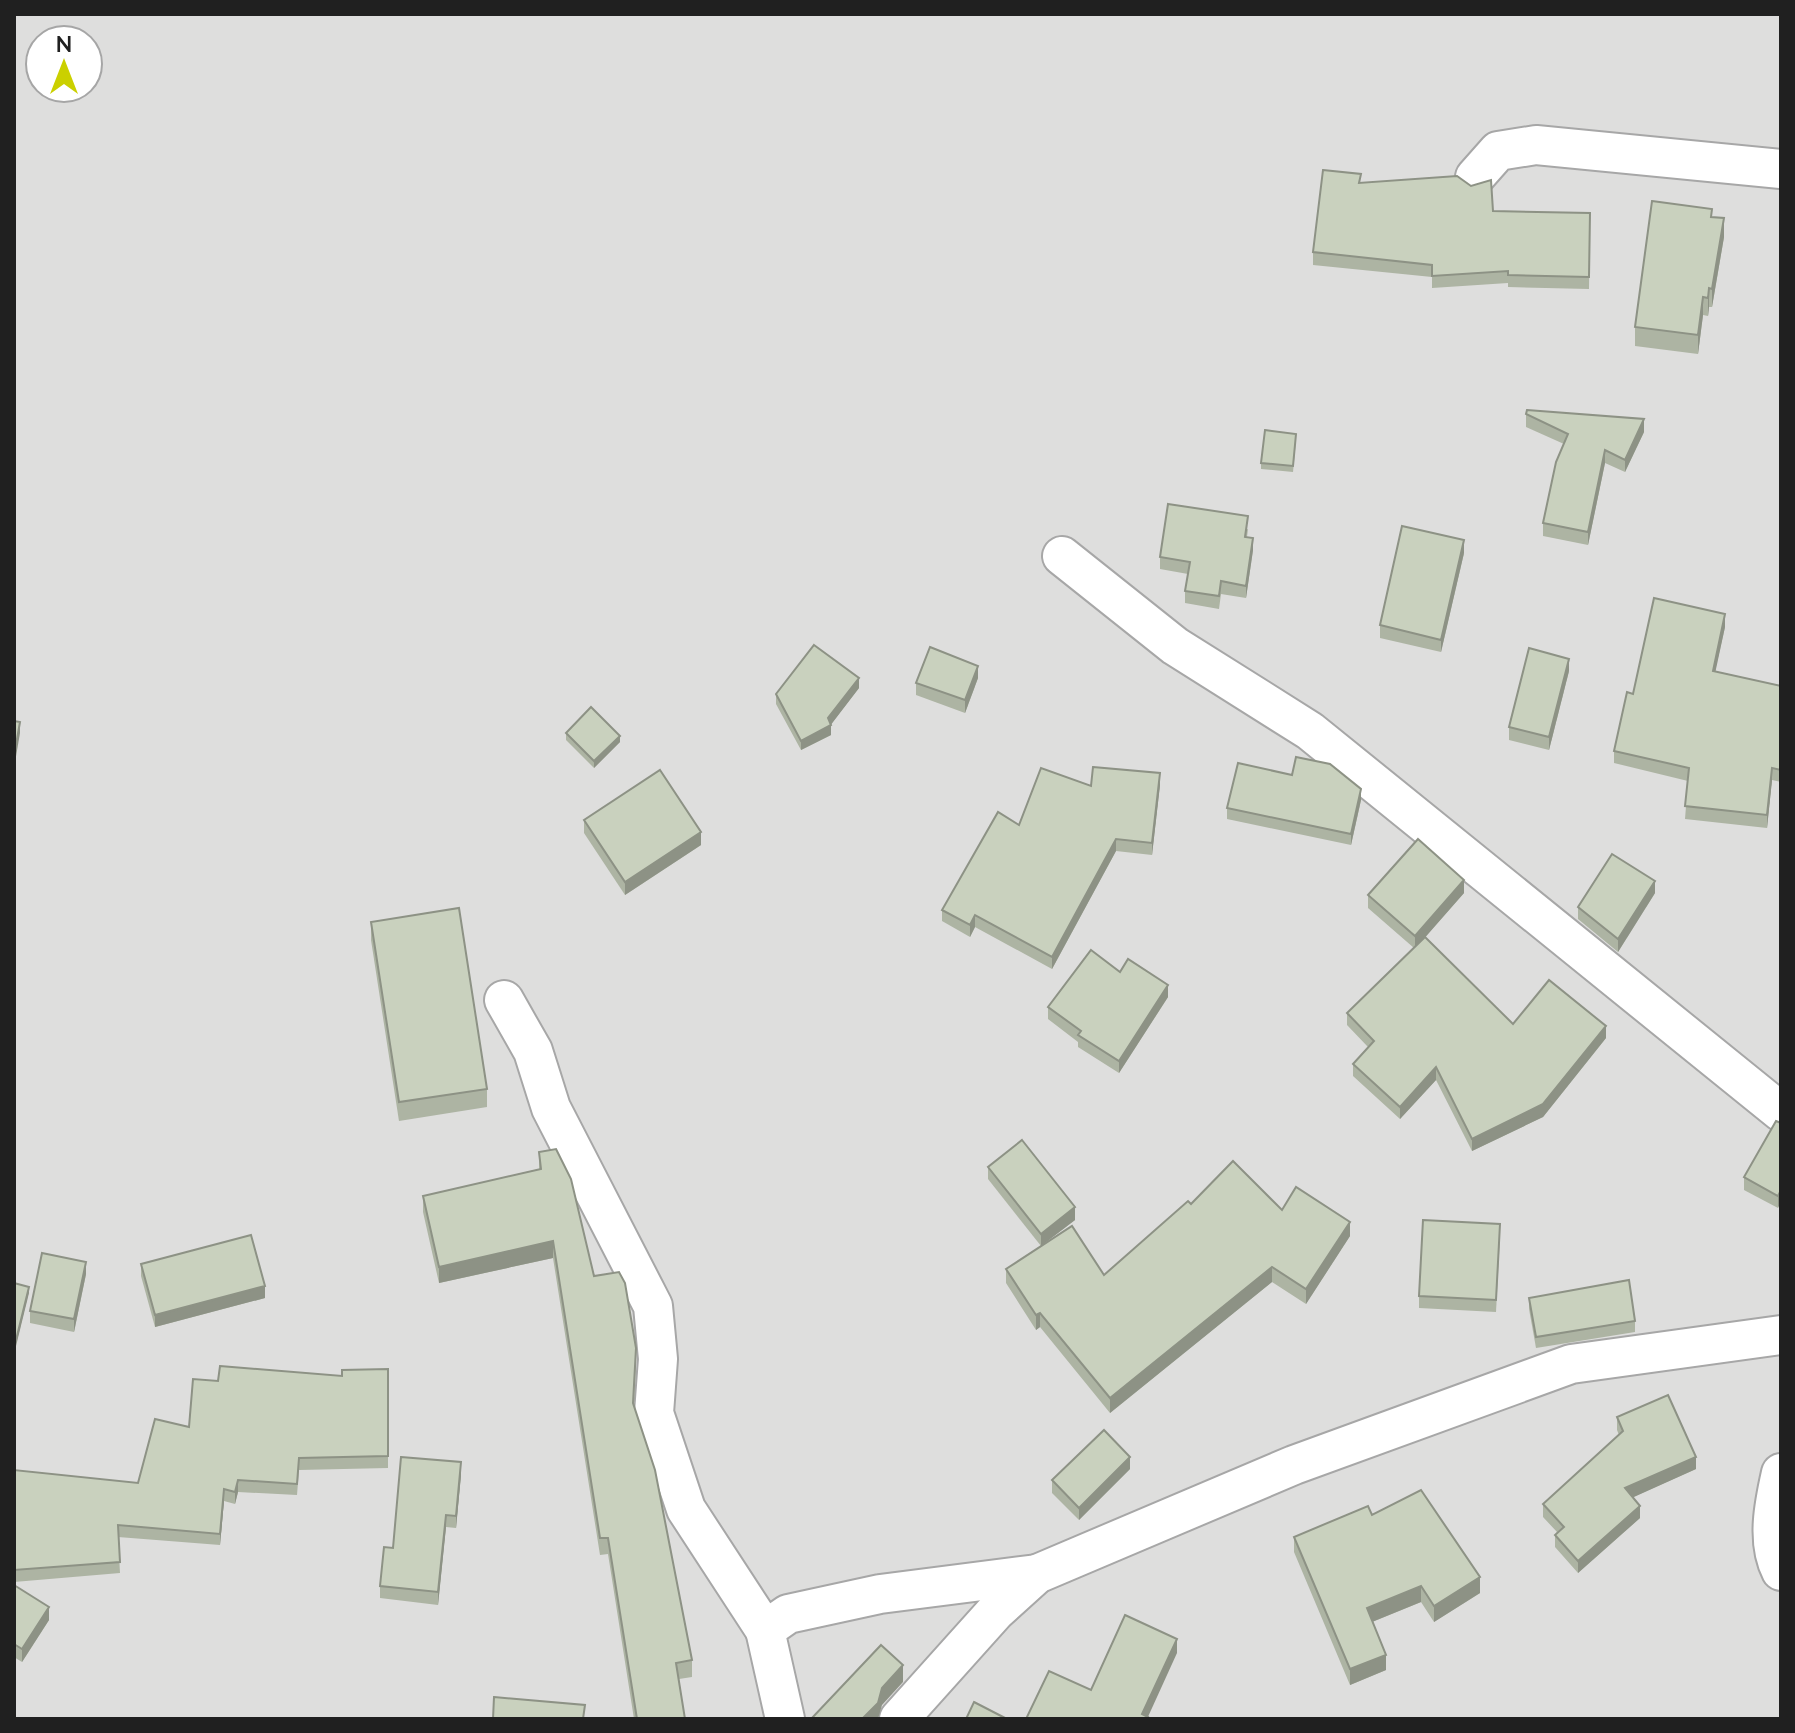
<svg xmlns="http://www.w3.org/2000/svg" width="1795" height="1733" font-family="'Nunito Sans',sans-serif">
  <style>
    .residential { fill: #dededd; fill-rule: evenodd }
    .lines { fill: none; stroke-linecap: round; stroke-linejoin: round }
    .street-casing { stroke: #a7a7a7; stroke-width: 42 }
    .street { stroke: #fff; stroke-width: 38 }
    .wall { fill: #adb4a3 }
    .shaded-wall { fill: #8d9285 }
    .building { fill: #c9d1be; stroke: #8d9285; stroke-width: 2 }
  </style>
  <rect width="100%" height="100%" fill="#e9f1e5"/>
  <path class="residential" d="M 14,14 L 1781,14 L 1781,1719 L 14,1719 ZM 40,40 L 88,40 L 88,88 L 40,88 Z"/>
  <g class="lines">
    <g class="street-casing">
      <g id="street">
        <polyline points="1475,177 1498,151 1536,145 1781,169"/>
        <polyline points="1062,556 1175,646 1310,731 1781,1112"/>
        <polyline points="504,1000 533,1051 551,1108 653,1306 658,1359 654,1413 686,1509 765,1630"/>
        <path d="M 1781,1473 C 1774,1504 1766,1542 1781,1571"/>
        <polyline points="785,1719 765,1630 788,1614 880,1594 1037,1574"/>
        <polyline points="899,1719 995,1612 1037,1574 1294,1465 1571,1364 1781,1335"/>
      </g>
    </g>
    <use href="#street" class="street"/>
  </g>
  <g class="wall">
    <polygon points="1361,183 1493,211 1590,213 1589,289 1508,287 1508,283 1432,288 1432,277 1313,265 1313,252"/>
    <polygon points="1712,217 1724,237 1712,307 1709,307 1708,316 1703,315 1698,354 1635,346 1635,327"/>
    <polygon points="1526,414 1644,432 1625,472 1605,463 1588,545 1543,536 1543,523 1564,444 1526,427"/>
    <polygon points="1296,440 1293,472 1261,469 1261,463"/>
    <polygon points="1248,529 1247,537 1253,550 1246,598 1221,594 1219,609 1185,603 1185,591 1188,574 1160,569 1160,557"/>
    <polygon points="1464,553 1441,652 1380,638 1380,625"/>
    <polygon points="1725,627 1715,671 1781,686 1781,782 1772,780 1767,828 1685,819 1688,781 1614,763 1614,751 1633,694"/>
    <polygon points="1569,671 1549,750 1509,740 1509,727"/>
    <polygon points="978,678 965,713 916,695 916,683"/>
    <polygon points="859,688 831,724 831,735 801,750 776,704 776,694"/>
    <polygon points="566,733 620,742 594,768 566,740"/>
    <polygon points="1160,785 1152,855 1116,851 1052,969 975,927 970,937 942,921 942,910 1019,825 1091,786"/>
    <polygon points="1361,800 1351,845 1227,819 1227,808"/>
    <polygon points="584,820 701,845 625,895 584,833"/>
    <polygon points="1464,893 1425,937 1513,1024 1606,1038 1543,1117 1472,1151 1436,1080 1400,1119 1353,1076 1353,1064 1368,1047 1347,1025 1347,1013 1414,948 1368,908 1368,895"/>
    <polygon points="1655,893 1618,952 1578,919 1578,907"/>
    <polygon points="371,922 487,1089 487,1107 399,1121 371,940"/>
    <polygon points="1120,972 1168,997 1119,1073 1078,1047 1078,1042 1048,1019 1048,1007"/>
    <polygon points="1781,1123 1778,1208 1744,1190 1744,1177"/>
    <polygon points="539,1152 594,1276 636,1365 634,1405 692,1660 692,1677 679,1679 685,1719 634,1719 608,1554 600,1555 553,1258 439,1283 423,1212 423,1196 539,1169"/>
    <polygon points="988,1167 1075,1220 1041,1246 988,1179"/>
    <polygon points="1191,1204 1282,1210 1350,1236 1306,1304 1272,1282 1110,1413 1040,1327 1036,1330 1006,1283 1006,1269 1104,1275"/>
    <polygon points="1500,1236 1496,1312 1419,1308 1419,1296"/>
    <polygon points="141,1264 265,1298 155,1327 141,1276"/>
    <polygon points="86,1274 74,1332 30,1323 30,1311"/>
    <polygon points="1529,1298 1635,1321 1635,1332 1536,1348 1529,1309"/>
    <polygon points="388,1369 388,1468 299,1470 297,1495 238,1492 235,1504 224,1501 220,1545 118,1537 120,1573 14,1582 14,1470 138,1483 189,1427 218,1381 342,1376"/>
    <polygon points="1617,1417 1696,1469 1633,1497 1640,1518 1578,1573 1555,1547 1555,1535 1557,1532 1543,1517 1543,1504 1619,1435 1617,1430"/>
    <polygon points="1130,1469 1079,1520 1052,1493 1052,1480"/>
    <polygon points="461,1475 456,1528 446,1527 438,1605 380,1598 380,1586 393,1548"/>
    <polygon points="1372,1515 1480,1593 1434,1622 1421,1602 1372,1622 1386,1670 1350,1685 1294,1552 1294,1537"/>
    <polygon points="14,1585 49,1620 22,1662 14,1657"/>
  </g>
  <g class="shaded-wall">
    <polygon points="1724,218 1724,237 1712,307 1712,289"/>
    <polygon points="1709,288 1709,307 1708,316 1708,298"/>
    <polygon points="1703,297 1703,315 1698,354 1698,335"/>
    <polygon points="1644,419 1644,432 1625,472 1625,460"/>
    <polygon points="1605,450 1605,463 1588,545 1588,532"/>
    <polygon points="1253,538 1253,550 1246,598 1246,586"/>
    <polygon points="1464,540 1464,553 1441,652 1441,640"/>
    <polygon points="1725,614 1725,627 1713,683 1713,671"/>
    <polygon points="1569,659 1569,671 1549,750 1549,737"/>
    <polygon points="978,666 978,678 965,713 965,700"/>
    <polygon points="859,678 859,688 830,726 831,725 831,735 801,750 801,741 828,718"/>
    <polygon points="20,722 20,733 14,768 14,756"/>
    <polygon points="620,736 620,742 594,768 594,761"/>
    <polygon points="1772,768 1772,780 1767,828 1767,815"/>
    <polygon points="1160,773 1160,785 1152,855 1152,843"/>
    <polygon points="1361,789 1361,800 1351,845 1351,834"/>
    <polygon points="701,832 701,845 625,895 625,882"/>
    <polygon points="1116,839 1116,851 1052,969 1052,957"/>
    <polygon points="1464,880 1464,893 1415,949 1415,936"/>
    <polygon points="1655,881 1655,893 1618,952 1618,939"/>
    <polygon points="975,915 975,927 970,937 970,925"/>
    <polygon points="1168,985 1168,997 1119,1073 1119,1061"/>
    <polygon points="1606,1026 1606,1038 1543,1117 1472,1151 1472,1139"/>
    <polygon points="1436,1067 1436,1080 1400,1119 1400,1107"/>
    <polygon points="1781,1190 1781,1202 1778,1208 1778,1196"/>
    <polygon points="1075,1207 1075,1220 1041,1246 1041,1234"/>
    <polygon points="1350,1222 1350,1236 1306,1304 1306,1289"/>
    <polygon points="553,1241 553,1258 439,1283 439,1267"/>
    <polygon points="86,1262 86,1274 74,1332 74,1319"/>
    <polygon points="1272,1267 1272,1282 1110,1413 1110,1398"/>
    <polygon points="265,1286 265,1298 155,1327 155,1315"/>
    <polygon points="29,1287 29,1293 16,1346 16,1340"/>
    <polygon points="1040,1313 1040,1327 1036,1330 1036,1315"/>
    <polygon points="1130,1457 1130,1469 1079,1520 1079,1508"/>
    <polygon points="1696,1457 1696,1469 1625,1501 1625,1488"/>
    <polygon points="461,1462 461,1475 456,1528 456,1516"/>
    <polygon points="238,1480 238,1492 235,1504 235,1492"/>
    <polygon points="224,1489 224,1501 220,1545 220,1534"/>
    <polygon points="1640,1506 1640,1518 1578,1573 1578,1561"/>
    <polygon points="446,1515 446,1527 438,1605 438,1592"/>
    <polygon points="1480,1577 1480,1593 1434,1622 1434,1606"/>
    <polygon points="1421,1586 1421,1602 1367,1624 1367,1608"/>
    <polygon points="49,1607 49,1620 22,1662 22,1649"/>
    <polygon points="1177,1639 1177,1653 1147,1719 1142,1714"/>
    <polygon points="1386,1655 1386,1670 1350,1685 1350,1669"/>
    <polygon points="903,1665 903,1682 882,1705 878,1719 862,1719 882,1688"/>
  </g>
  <g class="building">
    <polygon points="1323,170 1361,174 1359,183 1457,176 1471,186 1491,180 1493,211 1590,213 1589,277 1508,275 1508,271 1432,276 1432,265 1313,252"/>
    <polygon points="1652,201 1712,209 1711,217 1724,218 1712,289 1709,288 1708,298 1703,297 1698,335 1635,327"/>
    <polygon points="1527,410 1644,419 1625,460 1605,450 1588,532 1543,523 1556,462 1568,434 1526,414"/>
    <polygon points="1265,430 1296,434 1293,466 1261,463"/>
    <polygon points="1168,504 1248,516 1245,537 1253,538 1246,586 1221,581 1219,596 1185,591 1190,562 1160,557"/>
    <polygon points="1402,526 1464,540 1441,640 1380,625"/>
    <polygon points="1654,598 1725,614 1713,671 1781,686 1781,770 1772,768 1767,815 1685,806 1689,768 1614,751 1627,692 1633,694"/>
    <polygon points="814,645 859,678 828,718 831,725 801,741 776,694"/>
    <polygon points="930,647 978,666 965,700 916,683"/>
    <polygon points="1529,648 1569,659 1549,737 1509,727"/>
    <polygon points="591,707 620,736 594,761 566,733"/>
    <polygon points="14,721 20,722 14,756"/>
    <polygon points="1296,757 1330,764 1361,789 1351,834 1227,808 1238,763 1292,775"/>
    <polygon points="1093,767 1160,773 1152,843 1116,839 1052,957 975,915 970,925 942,910 998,812 1019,825 1041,768 1091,786"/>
    <polygon points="660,770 701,832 625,882 584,820"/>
    <polygon points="1418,839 1464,880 1415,936 1368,895"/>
    <polygon points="1612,854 1655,881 1618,939 1578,907"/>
    <polygon points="459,908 487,1089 399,1102 371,922"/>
    <polygon points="1425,937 1513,1024 1549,980 1606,1026 1543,1104 1472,1139 1436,1067 1400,1107 1353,1064 1374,1041 1347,1013"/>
    <polygon points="1091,950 1120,972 1128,959 1168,985 1119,1061 1078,1035 1081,1031 1048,1007"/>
    <polygon points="1776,1121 1781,1123 1781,1190 1778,1196 1744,1177"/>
    <polygon points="1022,1140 1075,1207 1041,1234 988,1167"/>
    <polygon points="556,1149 571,1179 594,1276 619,1272 625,1283 636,1348 633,1403 655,1470 692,1660 676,1663 685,1719 637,1719 608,1538 600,1538 553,1241 439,1267 423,1196 541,1169 539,1152"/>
    <polygon points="1233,1161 1282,1210 1296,1187 1350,1222 1306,1289 1272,1267 1110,1398 1040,1313 1036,1315 1006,1269 1072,1226 1104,1275 1188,1201 1191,1204"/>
    <polygon points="1423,1220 1500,1224 1496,1300 1419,1296"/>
    <polygon points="251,1235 265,1286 155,1315 141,1264"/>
    <polygon points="42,1253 86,1262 74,1319 30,1311"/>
    <polygon points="1629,1280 1635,1321 1536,1337 1529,1298"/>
    <polygon points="14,1283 29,1287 16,1340 14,1340"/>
    <polygon points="220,1366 342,1376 342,1370 388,1369 388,1456 299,1458 297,1484 238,1480 235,1492 224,1489 220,1534 118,1525 120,1562 14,1570 14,1470 138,1483 155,1419 189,1427 193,1379 218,1381"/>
    <polygon points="1668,1395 1696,1457 1625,1488 1640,1506 1578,1561 1555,1535 1564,1527 1543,1504 1623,1431 1617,1417"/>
    <polygon points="1104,1430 1130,1457 1079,1508 1052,1480"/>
    <polygon points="401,1457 461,1462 456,1516 446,1515 438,1592 380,1586 384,1547 393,1548"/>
    <polygon points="1421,1490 1480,1577 1434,1606 1421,1586 1367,1608 1386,1655 1350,1669 1294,1537 1368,1506 1372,1515"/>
    <polygon points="14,1585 49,1607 22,1649 14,1644"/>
    <polygon points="1125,1615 1177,1639 1142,1714 1148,1717 1147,1719 1026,1719 1049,1671 1091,1690"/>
    <polygon points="881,1645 903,1665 882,1688 878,1703 862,1719 811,1719"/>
    <polygon points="494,1697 585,1705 583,1719 493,1719"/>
    <polygon points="974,1702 1007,1719 966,1719"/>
  </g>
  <rect width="1795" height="1733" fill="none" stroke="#202020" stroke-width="32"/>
  <g transform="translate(64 64)"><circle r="38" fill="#ffffff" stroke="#a6a6a6" stroke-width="2"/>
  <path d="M0-6L14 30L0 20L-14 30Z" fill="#cbd000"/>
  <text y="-12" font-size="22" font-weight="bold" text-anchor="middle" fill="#202020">N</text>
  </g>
</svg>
